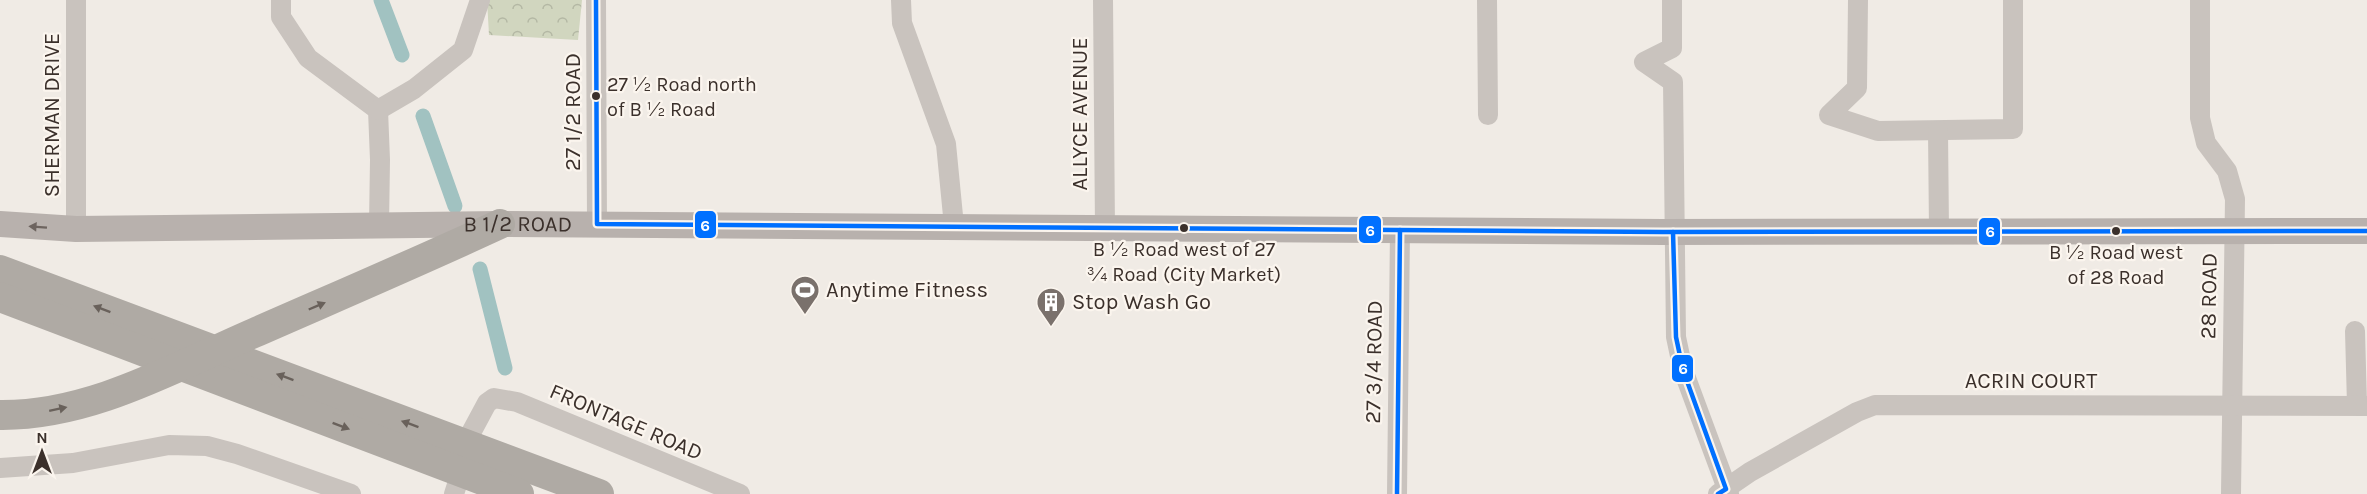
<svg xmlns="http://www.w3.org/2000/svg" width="2367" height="494" font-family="Karla,sans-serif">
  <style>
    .park { fill: url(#park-crowns) }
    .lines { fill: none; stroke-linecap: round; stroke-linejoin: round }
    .canal { stroke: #a1c2c1; stroke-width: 15 }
    .minor { stroke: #c9c3be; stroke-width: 20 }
    .major { stroke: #b8b1ad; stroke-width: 26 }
    .highway { stroke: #afaaa4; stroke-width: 30 }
    .bus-1-casing { stroke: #fbf5ee; stroke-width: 9 }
    .bus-1 { stroke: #0070ff; stroke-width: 4.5 }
    .oneway { fill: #6d645f }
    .oneway2 { fill: #69615b }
    .bus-dot { fill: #3b302b; stroke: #fbf5ee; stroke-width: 2 }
    .labels { text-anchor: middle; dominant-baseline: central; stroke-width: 4.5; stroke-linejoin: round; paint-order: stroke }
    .bus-label { font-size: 20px; fill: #3b302b; stroke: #fbf5ee }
    .street-label { font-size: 22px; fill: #3b302b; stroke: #fbf5ee }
    .poi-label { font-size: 22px; fill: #3b302b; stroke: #fbf5ee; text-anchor: start }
    .line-badge { stroke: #fbf5ee; stroke-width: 2 }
    .badge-label { font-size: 16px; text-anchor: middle; font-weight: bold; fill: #fff }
  </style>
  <defs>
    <pattern id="park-crowns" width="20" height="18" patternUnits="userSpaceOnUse" patternTransform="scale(1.5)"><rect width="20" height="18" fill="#d1d6bf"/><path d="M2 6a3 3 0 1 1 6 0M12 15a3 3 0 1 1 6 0" fill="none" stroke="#b4b8a4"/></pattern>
  </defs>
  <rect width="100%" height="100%" fill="#f0ebe5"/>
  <polygon class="park" points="487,0 582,0 578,40 489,35"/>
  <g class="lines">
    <g class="canal">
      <polyline points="381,0 402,55"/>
      <polyline points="423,116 455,206"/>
      <polyline points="480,269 505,368"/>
    </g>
    <g class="minor">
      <polyline points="76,0 76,229"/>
      <polyline points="281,0 281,17 308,58 378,110 380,160 379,225"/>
      <polyline points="596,0 597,224"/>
      <polyline points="901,0 902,23 946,144 954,226"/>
      <polyline points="1103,0 1105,228"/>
      <polyline points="1487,0 1488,115"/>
      <polyline points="1672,0 1672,48 1644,62 1673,82 1676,337 1683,370 1729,494"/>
      <polyline points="1858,0 1857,88 1829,115 1878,131 2013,129 2013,0"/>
      <polyline points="2200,0 2200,118 2206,143 2227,171 2235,199 2231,494"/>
      <polyline points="378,110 414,89 463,50 480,0"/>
      <polyline points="1938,131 1939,231"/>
      <polyline points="2355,331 2357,405"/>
      <polyline points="465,444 487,403 494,398 517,402 740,494"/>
      <polyline points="0,468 73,463 169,445 207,446 237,454 351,494"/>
      <polyline points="454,494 461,472"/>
      <polyline points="1397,494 1400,230"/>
      <polyline points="1718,494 1750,472 1857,412 1875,405 2367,406"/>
    </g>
    <path class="major" id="s1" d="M 0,224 L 76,229 L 500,224 L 1663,232 L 2367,231"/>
    <g class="highway">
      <polyline points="0,270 599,494"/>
      <polyline points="0,297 519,494"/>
      <path d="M 0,415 C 90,416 173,368 254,333 C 336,297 418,262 500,224"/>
    </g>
    <g class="bus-1-casing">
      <g id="bus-1">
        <polyline points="596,0 597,224 1663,232 2367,231"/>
        <polyline points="1673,232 1676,337 1683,370 1726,489 1718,494"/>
        <polyline points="1397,494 1400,230"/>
      </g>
    </g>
    <use href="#bus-1" class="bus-1"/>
  </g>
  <defs><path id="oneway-solid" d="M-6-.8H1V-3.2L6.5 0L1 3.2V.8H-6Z" transform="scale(1.5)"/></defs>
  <use class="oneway" href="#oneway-solid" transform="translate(38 227) rotate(-176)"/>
  <g class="oneway2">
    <use href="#oneway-solid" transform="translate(317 306) rotate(-23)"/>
    <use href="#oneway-solid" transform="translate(102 309) rotate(-159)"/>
    <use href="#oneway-solid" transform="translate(285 377) rotate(-160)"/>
    <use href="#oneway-solid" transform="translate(58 409) rotate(-12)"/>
    <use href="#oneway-solid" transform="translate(410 424) rotate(-160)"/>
    <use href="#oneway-solid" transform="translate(341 426) rotate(21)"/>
  </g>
  <defs>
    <g id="stadium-pin" transform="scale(1.5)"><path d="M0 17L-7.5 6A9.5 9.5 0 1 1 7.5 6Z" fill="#7a716c" stroke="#fbf5ee"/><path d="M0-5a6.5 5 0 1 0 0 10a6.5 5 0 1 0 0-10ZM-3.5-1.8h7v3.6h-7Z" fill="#fff"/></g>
    <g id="building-pin" transform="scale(1.5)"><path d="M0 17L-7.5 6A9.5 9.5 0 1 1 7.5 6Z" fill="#7a716c" stroke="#fbf5ee"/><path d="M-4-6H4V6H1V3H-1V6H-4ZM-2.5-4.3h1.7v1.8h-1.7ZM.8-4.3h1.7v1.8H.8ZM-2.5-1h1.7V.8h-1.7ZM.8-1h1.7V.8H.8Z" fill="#fff"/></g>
  </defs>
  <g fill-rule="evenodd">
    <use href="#stadium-pin" x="805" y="290"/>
    <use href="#building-pin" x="1051" y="302"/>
  </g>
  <g class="bus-dot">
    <circle cx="596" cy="96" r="5"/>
    <circle cx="1184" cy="228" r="5"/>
    <circle cx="2116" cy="231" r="5"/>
  </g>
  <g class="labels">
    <g class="bus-label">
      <text x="607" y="84" text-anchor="start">27 ½ Road north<tspan x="607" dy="25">of B ½ Road</tspan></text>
      <text x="1184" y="249">B ½ Road west of 27<tspan x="1184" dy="25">¾ Road (City Market)</tspan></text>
      <text x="2116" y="252">B ½ Road west<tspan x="2116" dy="25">of 28 Road</tspan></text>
    </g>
    <g class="street-label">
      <text transform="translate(573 112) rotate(-90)">27 1/2 ROAD</text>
      <text transform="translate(1080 114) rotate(-90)">ALLYCE AVENUE</text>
      <text transform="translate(52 115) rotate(-90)">SHERMAN DRIVE</text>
      <text stroke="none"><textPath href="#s1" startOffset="518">B 1/2 ROAD</textPath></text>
      <text transform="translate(2209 296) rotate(-89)">28 ROAD</text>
      <text transform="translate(1374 362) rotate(-89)">27 3/4 ROAD</text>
      <text x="2031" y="381">ACRIN COURT</text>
      <text transform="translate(626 422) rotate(23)">FRONTAGE ROAD</text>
    </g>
    <g class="poi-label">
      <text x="826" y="290">Anytime Fitness</text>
      <text x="1072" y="302">Stop Wash Go</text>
    </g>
  </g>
  <g class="line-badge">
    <rect x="694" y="210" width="23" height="29" rx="6" fill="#0070ff"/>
    <rect x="1358" y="215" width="24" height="29" rx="6" fill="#0070ff"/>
    <rect x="1978" y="217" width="23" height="29" rx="6" fill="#0070ff"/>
    <rect x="1671" y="354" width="23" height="29" rx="6" fill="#0070ff"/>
  </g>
  <g class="badge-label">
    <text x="705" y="231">6</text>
    <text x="1370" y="236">6</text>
    <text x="1990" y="237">6</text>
    <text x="1683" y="374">6</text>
  </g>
  <g transform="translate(42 452)" stroke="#fbf5ee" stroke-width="4.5" paint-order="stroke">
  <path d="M0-4.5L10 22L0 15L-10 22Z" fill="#3b302b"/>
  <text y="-9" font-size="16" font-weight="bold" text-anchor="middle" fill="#3b302b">N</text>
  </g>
</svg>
